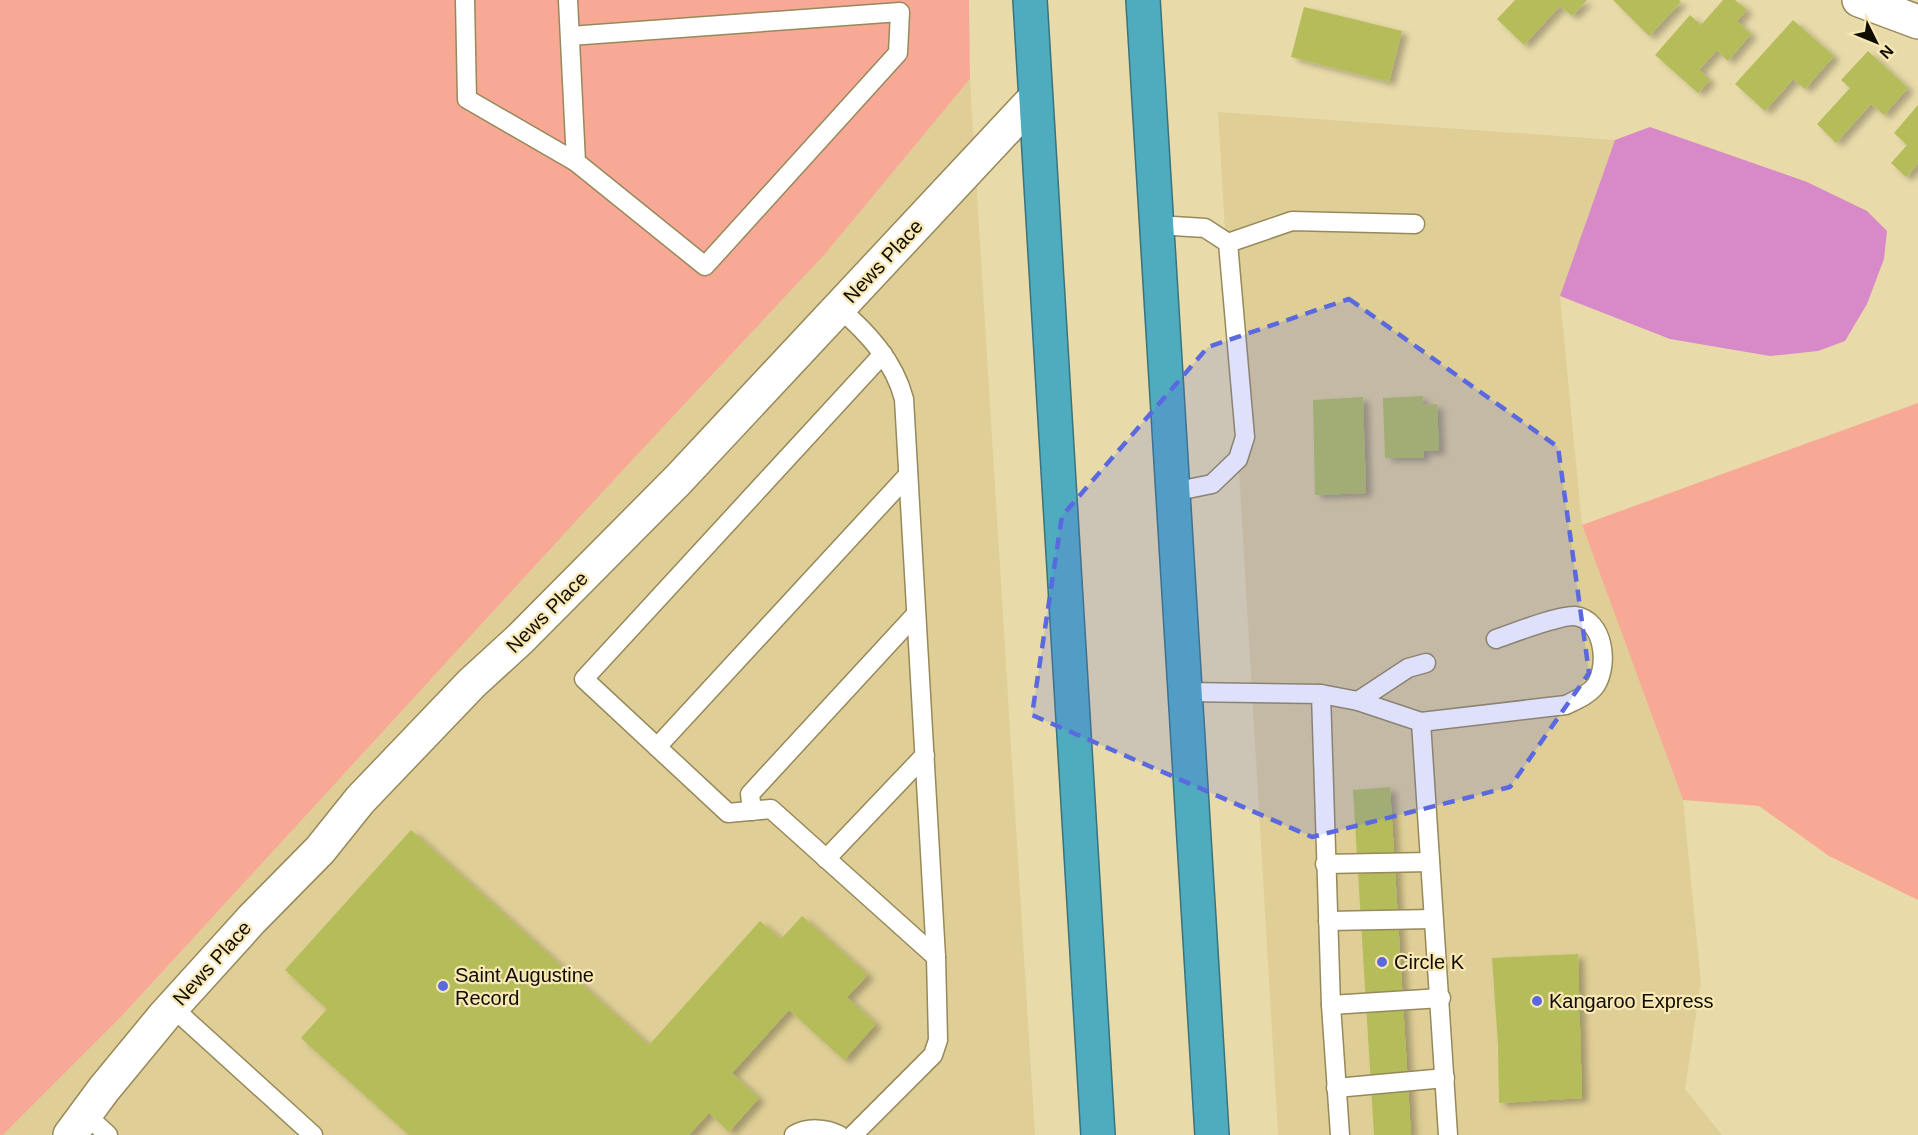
<svg xmlns="http://www.w3.org/2000/svg" width="1918" height="1135" font-family="Helvetica,sans-serif">
  <style>
    .built { fill: #dfce95 }
    .green { fill: #f7a996 }
    .water { fill: #d789c8 }
    .building { fill: #b4bd5a; filter: url(#shadow) }
    .lines { fill: none; stroke-linecap: round; stroke-linejoin: round }
    .lane-casing { stroke: #97895a; stroke-width: 21 }
    .street-casing { stroke: #97895a; stroke-width: 36 }
    .highway-casing { stroke: #39737c; stroke-width: 36 }
    .lane { stroke: #fff; stroke-width: 18 }
    .street { stroke: #fff; stroke-width: 33 }
    .highway { stroke: #4fabbe; stroke-width: 33 }
    .marked { fill: #5a69e0; fill-opacity: 0.2; stroke: #5a69e0; stroke-width: 4.5; stroke-dasharray: 12 8; stroke-linejoin: round }
    .poi-dot { fill: #5a69e0; stroke: #f7e8b5; stroke-width: 2 }
    .labels { text-anchor: middle; dominant-baseline: central; stroke-width: 4.5; stroke-linejoin: round; paint-order: stroke }
    .street-label { font-size: 20px; fill: #110c00; stroke: #f7e8b5 }
    .poi-label { font-size: 20px; fill: #110c00; stroke: #f7e8b5; text-anchor: start }
  </style>
  <defs>
    <filter id="shadow"><feDropShadow dx="6" dy="4" stdDeviation="3" flood-color="#0004"/></filter>
  </defs>
  <rect width="100%" height="100%" fill="#e9dba9"/>
  <g class="built">
    <polygon points="970,79 1035,1135 3,1135 120,1018 623,470 825,254"/>
    <polygon points="1218,112 1615,140 1560,296 1582,525 1683,800 1701,982 1685,1089 1722,1135 1278,1135"/>
  </g>
  <g class="green">
    <polygon points="0,0 969,0 970,79 825,254 623,470 120,1018 3,1135 0,1135"/>
    <polygon points="1918,403 1918,900 1829,856 1759,806 1683,800 1582,525"/>
  </g>
  <polygon class="water" points="1650,127 1807,182 1867,211 1887,231 1884,259 1867,304 1845,341 1818,351 1770,356 1670,339 1560,296 1615,140"/>
  <g class="building">
    <polygon points="1515,0 1587,0 1572,16 1560,6 1524,45 1497,19"/>
    <polygon points="1613,0 1679,0 1681,2 1649,36"/>
    <polygon points="1723,0 1735,0 1747,10 1737,21 1751,34 1728,61 1717,50 1699,70 1710,80 1698,93 1655,55 1690,15 1701,25"/>
    <polygon points="1304,7 1402,31 1389,82 1291,57"/>
    <polygon points="1793,20 1834,56 1805,89 1793,79 1765,111 1735,84"/>
    <polygon points="1868,51 1908,88 1884,115 1871,104 1836,143 1817,124 1850,88 1841,80"/>
    <polygon points="1918,105 1918,164 1906,177 1891,163 1907,145 1894,133"/>
    <polygon points="1423,396 1422,405 1437,404 1439,451 1423,451 1424,458 1385,458 1383,398"/>
    <polygon points="1363,397 1366,493 1315,495 1313,400"/>
    <polygon points="1390,787 1411,1135 1374,1135 1353,790"/>
    <polygon points="411,830 649,1045 760,921 781,939 802,916 868,975 847,997 876,1024 844,1060 789,1010 732,1073 759,1098 729,1132 709,1113 689,1135 409,1135 301,1038 327,1009 285,970"/>
    <polygon points="1578,954 1582,1098 1499,1103 1498,1045 1492,958"/>
  </g>
  <g class="lines">
    <g class="lane-casing">
      <g id="lane">
        <polyline points="465,0 467,99 576,162"/>
        <polyline points="568,0 576,162 705,266 898,53 900,12 570,36"/>
        <polyline points="1157,225 1205,228 1228,243 1245,437 1238,459 1212,484 1173,492"/>
        <polyline points="1228,243 1292,221 1415,224"/>
        <path d="M 839,308 C 868,333 894,361 904,399 L 936,957 L 938,1040 L 933,1055 L 853,1135"/>
        <polyline points="883,354 584,679 728,813 771,809 936,957"/>
        <polyline points="1185,692 1321,694 1331,1005 1340,1135"/>
        <polyline points="1321,694 1358,701 1421,722 1448,1135"/>
        <polyline points="1358,701 1408,668 1426,663"/>
        <path d="M 1421,722 L 1566,705 C 1576,700 1589,695 1596,685 C 1609,664 1604,620 1575,616 C 1559,615 1513,633 1496,639"/>
        <polyline points="657,747 908,475"/>
        <polyline points="752,811 750,794 916,614"/>
        <polyline points="826,859 925,755"/>
        <polyline points="1325,864 1430,862"/>
        <polyline points="1328,921 1433,919"/>
        <polyline points="1331,1005 1441,998"/>
        <polyline points="172,1007 313,1135"/>
        <polyline points="1336,1088 1445,1078"/>
        <polyline points="85,1114 108,1135"/>
        <path d="M 794,1135 C 807,1127 826,1128 839,1135"/>
      </g>
    </g>
    <g class="street-casing">
      <g id="street">
        <polyline points="1859,0 1918,22"/>
        <polyline points="70,1135 104,1089 165,1015 252,919 320,850 360,800 472,683 519,640 678,480 1035,98"/>
      </g>
    </g>
    <g class="highway-casing">
      <g id="highway">
        <polyline points="1030,0 1098,1135"/>
        <polyline points="1143,0 1212,1135"/>
      </g>
    </g>
    <use href="#lane" class="lane"/>
    <use href="#street" class="street"/>
    <use href="#highway" class="highway"/>
  </g>
  <path class="marked" d="M 1349,299 L 1558,447 L 1589,673 L 1510,787 L 1312,837 L 1032,715 L 1062,516 L 1208,347 Z"/>
  <g class="poi-dot">
    <circle cx="1382" cy="962" r="6"/>
    <circle cx="443" cy="986" r="6"/>
    <circle cx="1537" cy="1001" r="6"/>
  </g>
  <g class="labels">
    <g class="street-label">
      <text transform="translate(883 261) rotate(-47)">News Place</text>
      <text transform="translate(547 612) rotate(-45)">News Place</text>
      <text transform="translate(212 963) rotate(-48)">News Place</text>
    </g>
    <g class="poi-label">
      <text x="1394" y="962">Circle K</text>
      <text x="455" y="975">Saint Augustine<tspan x="455" dy="23">Record</tspan></text>
      <text x="1549" y="1001">Kangaroo Express</text>
    </g>
  </g>
  <g transform="translate(1876 42) rotate(133)" stroke="#f7e8b5" stroke-width="4.5" paint-order="stroke">
  <path d="M0-4.5L10 22L0 15L-10 22Z" fill="#110c00"/>
  <text y="-9" font-size="16" font-weight="bold" text-anchor="middle" fill="#110c00">N</text>
  </g>
</svg>
